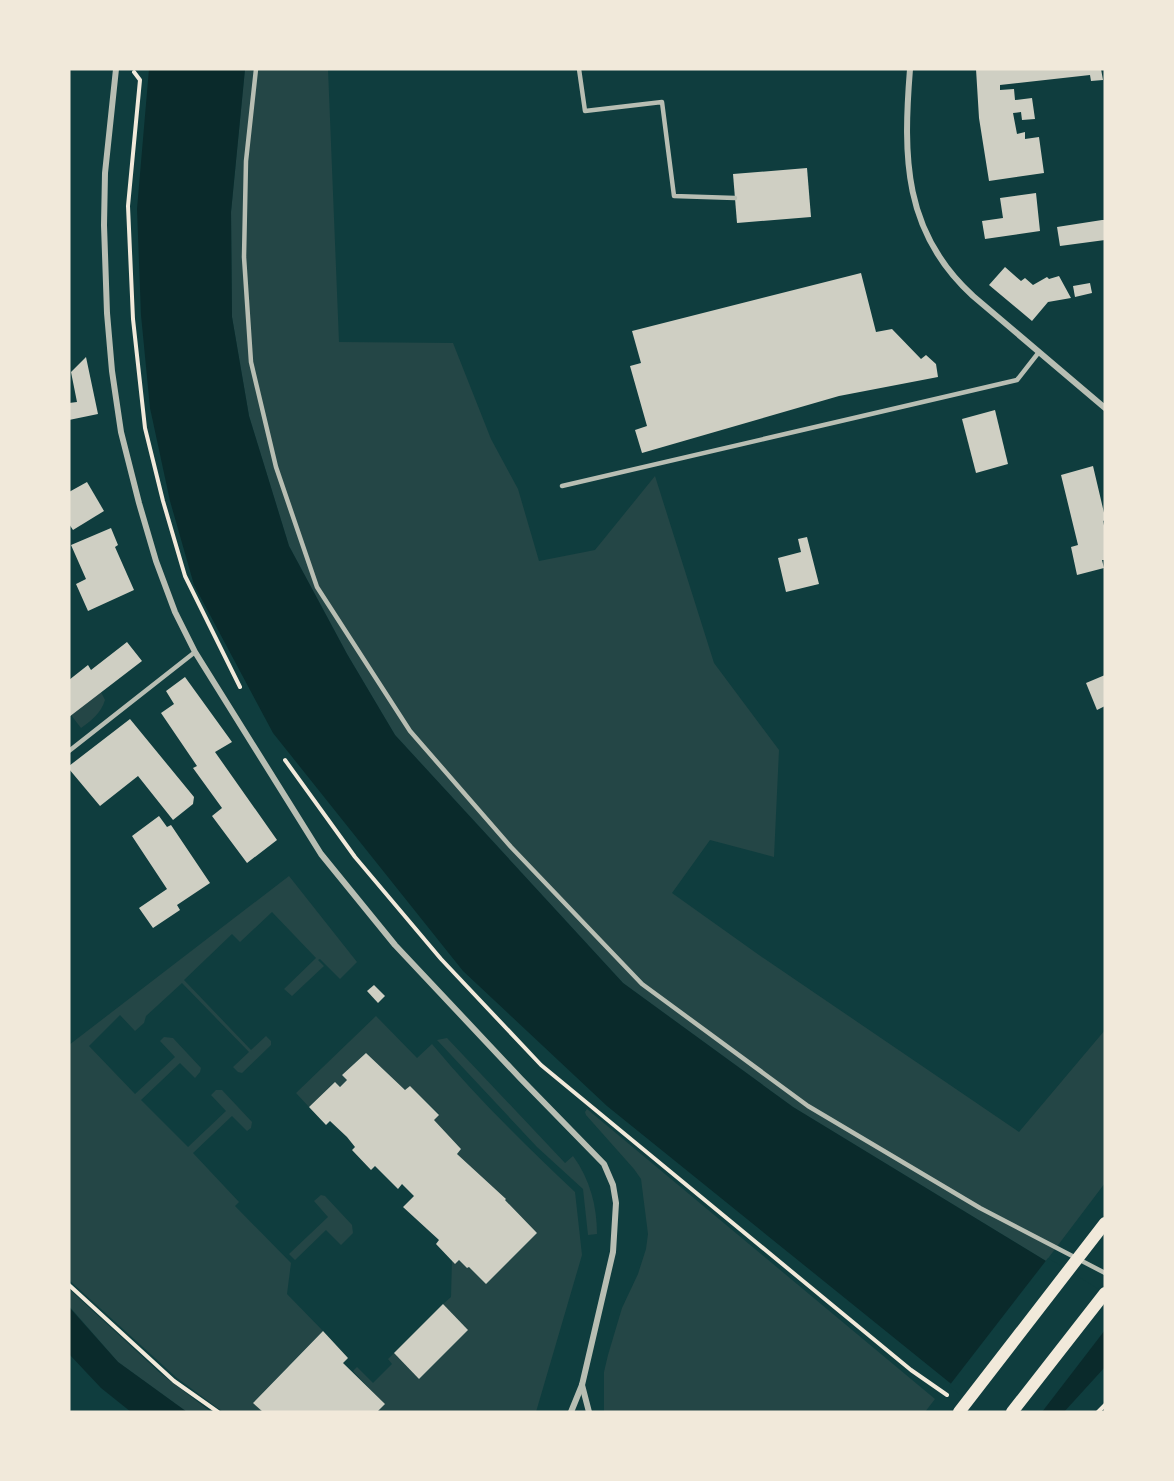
<svg xmlns="http://www.w3.org/2000/svg" width="1174" height="1481" font-family="Karla,sans-serif">
  <style>
    .green { fill: #244646 }
    .water { fill: #0a2a2b }
    .pier { fill: #0f3d3e }
    .building { fill: #cfcfc3 }
    .lines { fill: none; stroke-linecap: round; stroke-linejoin: round }
    .path { stroke: #f1e9da; stroke-width: 4 }
    .service { stroke: #b8beb3; stroke-width: 4.5 }
    .minor { stroke: #b8beb3; stroke-width: 6 }
    .secondary { stroke: #f1e9da; stroke-width: 12 }
  </style>
  <rect width="100%" height="100%" fill="#0f3d3e"/>
  <g class="green">
    <polygon points="245,69 328,69 339,342 453,343 491,439 518,489 539,561 595,550 655,476 714,663 779,750 774,857 710,840 672,893 759,955 1019,1132 1105,1030 1105,1183 1046,1261 793,1107 623,983 395,735 347,654 289,546 249,416 232,317 231,212"/>
    <path d="M 101,692 L 105,700 C 101,713 91,721 81,728 L 71,715 Z"/>
    <polygon points="289,876 357,962 340,979 320,959 318,960 324,966 292,996 284,989 316,958 272,912 240,942 232,934 184,980 251,1050 266,1036 271,1041 271,1045 242,1073 238,1072 233,1067 249,1052 182,983 146,1016 144,1023 135,1031 120,1015 89,1046 135,1094 175,1057 160,1041 164,1037 173,1038 201,1068 200,1072 195,1078 180,1063 141,1100 188,1147 226,1111 211,1095 216,1090 222,1090 252,1122 251,1128 247,1131 232,1116 193,1153 239,1202 235,1206 291,1263 287,1294 323,1331 254,1402 263,1412 223,1412 177,1378 69,1280 69,1045"/>
    <path d="M 376,1016 L 417,1058 L 432,1044 C 476,1097 525,1145 575,1192 L 582,1255 L 536,1412 L 377,1412 L 384,1404 L 353,1371 L 357,1367 L 373,1383 L 392,1364 L 388,1359 L 394,1353 L 419,1379 L 468,1330 L 443,1304 L 451,1297 L 452,1260 L 459,1260 L 467,1268 L 469,1267 L 486,1284 L 537,1233 L 505,1200 L 505,1198 L 457,1154 L 461,1149 L 434,1120 L 439,1114 L 410,1086 L 405,1090 L 366,1053 L 342,1075 L 347,1080 L 340,1087 L 334,1083 L 309,1107 L 296,1093 Z"/>
    <path d="M 447,1038 L 565,1163 L 573,1156 C 590,1179 597,1206 597,1234 L 588,1235 L 583,1189 L 537,1147 L 437,1040 Z"/>
    <polygon points="587,1109 935,1399 925,1412 604,1412 604,1372 608,1355 622,1308 638,1274 646,1249 648,1234 641,1179 634,1169 586,1115 585,1112"/>
    <polygon points="321,1195 325,1196 352,1225 353,1233 341,1245 326,1230 295,1260 289,1254 328,1217 314,1201"/>
    <polygon points="69,1289 160,1373 211,1412 187,1412 118,1362 69,1306"/>
  </g>
  <g class="water">
    <polygon points="149,69 245,69 231,212 232,317 249,416 289,546 347,654 395,735 623,983 793,1107 1105,1297 1105,1412 986,1412 607,1106 463,971 273,733 194,585 170,501 150,408 141,315 137,209"/>
    <polygon points="69,1307 118,1362 187,1412 131,1412 101,1388 69,1354"/>
  </g>
  <g class="pier">
    <polygon points="1048,1258 1105,1293 1105,1330 1042,1412 981,1412 949,1386"/>
    <polygon points="1105,1367 1105,1409 1102,1412 1064,1412"/>
  </g>
  <g class="building">
    <polygon points="976,69 1101,69 1103,80 1091,81 1090,75 1000,85 1000,90 1014,89 1015,100 1032,98 1035,119 1022,120 1021,112 1013,113 1017,134 1025,132 1025,139 1039,137 1044,173 989,181 979,118"/>
    <polygon points="807,168 811,217 737,223 733,174"/>
    <polygon points="1036,193 1040,231 985,239 982,221 1003,218 1000,198"/>
    <polygon points="1102,220 1105,220 1105,240 1060,246 1057,227"/>
    <polygon points="1005,267 1021,281 1025,278 1033,285 1047,277 1049,279 1059,276 1071,298 1048,302 1032,321 989,285"/>
    <polygon points="861,273 876,332 892,329 921,359 926,355 936,364 938,377 839,396 642,453 635,430 647,426 630,366 641,363 632,331"/>
    <polygon points="1090,283 1092,293 1075,297 1073,286"/>
    <polygon points="86,357 98,414 69,420 69,403 77,402 71,372"/>
    <polygon points="995,410 1008,464 976,473 962,419"/>
    <polygon points="1093,466 1105,517 1105,520 1103,521 1105,530 1105,560 1102,560 1104,568 1077,575 1071,547 1078,545 1061,475"/>
    <polygon points="87,482 104,511 73,530 69,524 69,492"/>
    <polygon points="111,528 118,545 115,547 134,590 88,611 76,584 86,579 71,545"/>
    <polygon points="807,537 819,584 786,592 778,558 801,552 798,539"/>
    <polygon points="127,642 142,661 69,717 69,680 88,665 91,670"/>
    <polygon points="1105,675 1105,706 1097,710 1086,683"/>
    <polygon points="185,677 232,742 215,752 277,840 247,863 212,816 222,808 193,768 197,766 161,713 174,704 166,691"/>
    <polygon points="130,719 194,797 193,804 173,820 138,776 100,806 69,769 69,766"/>
    <polygon points="159,816 167,827 171,825 210,883 177,905 180,910 153,928 139,908 167,889 132,836"/>
    <polygon points="374,985 385,996 378,1003 367,991"/>
    <polygon points="366,1053 405,1090 410,1086 439,1115 434,1120 461,1149 457,1154 506,1199 505,1200 537,1233 486,1284 469,1267 467,1268 459,1260 455,1264 436,1244 439,1240 403,1207 414,1196 402,1184 398,1189 375,1166 371,1170 352,1150 355,1147 347,1137 330,1121 326,1125 309,1107 335,1082 340,1087 347,1080 342,1075"/>
    <polygon points="443,1304 468,1330 419,1379 394,1353"/>
    <polygon points="323,1331 348,1358 343,1363 385,1404 377,1412 263,1412 253,1403"/>
  </g>
  <g class="lines">
    <g class="path">
      <polyline points="134,72 140,80 128,206 133,319 145,428 163,501 185,576 240,687"/>
      <polyline points="285,760 355,857 441,959 541,1065 911,1370 947,1395"/>
      <polyline points="69,1285 174,1381 218,1412"/>
      <polyline points="1098,1412 1105,1405"/>
    </g>
    <g class="service">
      <polyline points="256,69 246,161 244,257 251,362 276,467 317,587 410,731 511,847 642,984 808,1106 980,1208 1105,1273"/>
      <polyline points="579,69 585,111 662,102 674,196 735,198"/>
      <polyline points="562,486 1017,380 1039,352"/>
      <polyline points="69,751 195,652"/>
    </g>
    <g class="minor">
      <polyline points="116,69 105,173 104,225 107,313 112,371 121,432 139,503 156,561 175,612 195,652 321,854 395,945 521,1079 604,1164 613,1185 616,1203 613,1252 582,1385 571,1412"/>
      <path d="M 910,69 C 903,157 903,232 973,296 L 1105,408"/>
      <polyline points="582,1385 589,1412"/>
    </g>
    <g class="secondary">
      <polyline points="959,1412 1105,1223"/>
      <polyline points="1012,1412 1105,1293"/>
    </g>
  </g>
  <rect width="1174" height="1481" fill="none" stroke="#f1e9da" stroke-width="141"/>
</svg>
